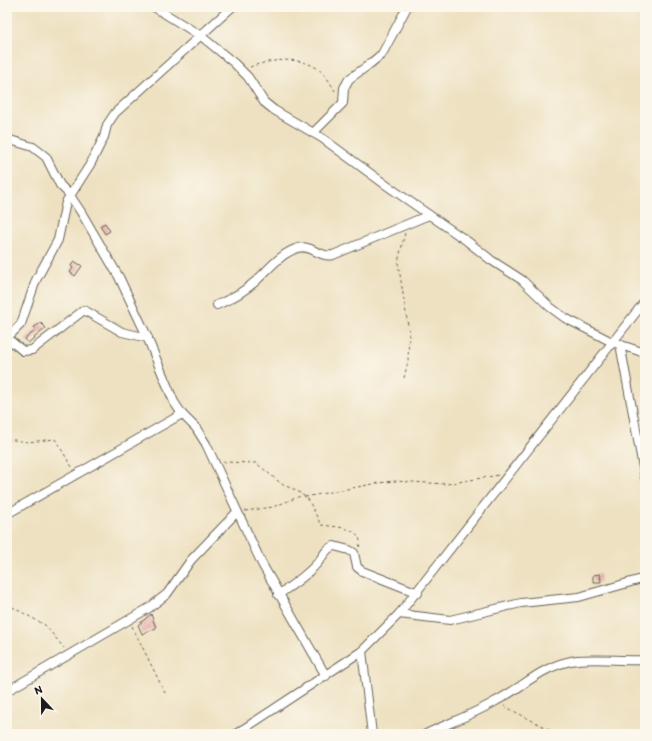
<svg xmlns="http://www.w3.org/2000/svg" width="652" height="741" font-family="Itim,sans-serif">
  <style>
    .building { fill: url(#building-cross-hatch) }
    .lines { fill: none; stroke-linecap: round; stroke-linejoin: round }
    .minor-casing { stroke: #666156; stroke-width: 10 }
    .path { stroke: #666156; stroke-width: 1; stroke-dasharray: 3 3; stroke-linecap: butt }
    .minor { stroke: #fff; stroke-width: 8 }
  </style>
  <defs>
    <pattern id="building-cross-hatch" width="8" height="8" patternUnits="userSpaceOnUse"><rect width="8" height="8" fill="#ecb3ae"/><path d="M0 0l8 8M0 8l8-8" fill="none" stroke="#ca9995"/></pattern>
  </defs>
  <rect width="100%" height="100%" fill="#fbf7ec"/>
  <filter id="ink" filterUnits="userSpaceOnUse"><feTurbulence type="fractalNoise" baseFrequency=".025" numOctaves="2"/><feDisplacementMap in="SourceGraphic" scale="8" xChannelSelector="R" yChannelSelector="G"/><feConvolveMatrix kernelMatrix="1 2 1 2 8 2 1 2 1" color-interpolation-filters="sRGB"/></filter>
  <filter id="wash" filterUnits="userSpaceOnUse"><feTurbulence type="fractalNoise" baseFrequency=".012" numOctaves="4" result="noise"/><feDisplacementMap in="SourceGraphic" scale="16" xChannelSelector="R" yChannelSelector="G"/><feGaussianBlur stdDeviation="0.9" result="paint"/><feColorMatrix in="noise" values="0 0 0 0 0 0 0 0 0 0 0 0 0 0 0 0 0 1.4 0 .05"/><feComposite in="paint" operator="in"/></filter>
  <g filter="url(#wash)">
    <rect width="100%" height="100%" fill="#eee1c1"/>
    <g id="blocks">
      <g class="building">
        <polygon points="105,223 110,231 105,234 100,226"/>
        <polygon points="74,261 82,266 75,276 70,272 73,268 71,266"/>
        <polygon points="41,323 46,328 28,343 25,339 36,330 34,327"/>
        <polygon points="600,574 601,582 593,582 593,575"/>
        <polygon points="151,614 156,628 142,634 138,625"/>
      </g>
    </g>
  </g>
  <g filter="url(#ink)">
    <use href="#blocks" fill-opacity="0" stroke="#666156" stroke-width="1"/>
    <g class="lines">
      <g class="minor-casing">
        <g id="minor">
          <polyline points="154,7 201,36 234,63 248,77 264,102 274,110 322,138 386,185 467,241 491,260 522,280 550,307 565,318 612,342 645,353"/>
          <polyline points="313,133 343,103 344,88 349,79 366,67 382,54 407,7"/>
          <polyline points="7,139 33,147 46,157 60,185 69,194 81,212 119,277 145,332 174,402 182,414 196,428 206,444 262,564 326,676"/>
          <path d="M 217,305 C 231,299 245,291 257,280 C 269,269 281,253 298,248 C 311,244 319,258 333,255 L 429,215"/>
          <polyline points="7,338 21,324 36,280 58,240 66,202 91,163 104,137 107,125 115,113 232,7"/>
          <polyline points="7,338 23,351 32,350 84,310 122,332 148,338"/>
          <polyline points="620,344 645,478"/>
          <polyline points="7,514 182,414"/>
          <path d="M 278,595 C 292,585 308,575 319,561 C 324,555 326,548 334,546 L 349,550 L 354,553 L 357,567 L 362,571 L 418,593"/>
          <polyline points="399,614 450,620 521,603 579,597 645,578"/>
          <polyline points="362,651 372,734"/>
          <polyline points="7,691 149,608 167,594 191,560 237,512"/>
          <polyline points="236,734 362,651 399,614 645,301"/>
          <path d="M 426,734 C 449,723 474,714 496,701 C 525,686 542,665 577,660 C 599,658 623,661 645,660"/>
        </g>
      </g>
      <g class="path">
        <path d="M 250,67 C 269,60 296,56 315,67 C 324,72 330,82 335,91"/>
        <polyline points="404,378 408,361 409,332 398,262 405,233"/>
        <polyline points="7,439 28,442 55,439 72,467"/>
        <path d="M 223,462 L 256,463 L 283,485 L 296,490 L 308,499 L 321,525 C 333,527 366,526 359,548"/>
        <polyline points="305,497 373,484 393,481 447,484 499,475"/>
        <polyline points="245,511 273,507 303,495"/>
        <polyline points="7,604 45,625 64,648"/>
        <polyline points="132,626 165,693"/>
        <polyline points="504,706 558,734"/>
        <polyline points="613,734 645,730"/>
      </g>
      <use href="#minor" class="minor"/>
    </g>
  </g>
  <rect width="652" height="741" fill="none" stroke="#fbf7ec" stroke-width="24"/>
  <g transform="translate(42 699) rotate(338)" stroke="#fbf7ec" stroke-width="3" paint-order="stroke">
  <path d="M0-3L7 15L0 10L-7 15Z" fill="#1c1c1c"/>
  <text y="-6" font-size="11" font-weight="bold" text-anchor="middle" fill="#1c1c1c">N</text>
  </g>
</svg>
